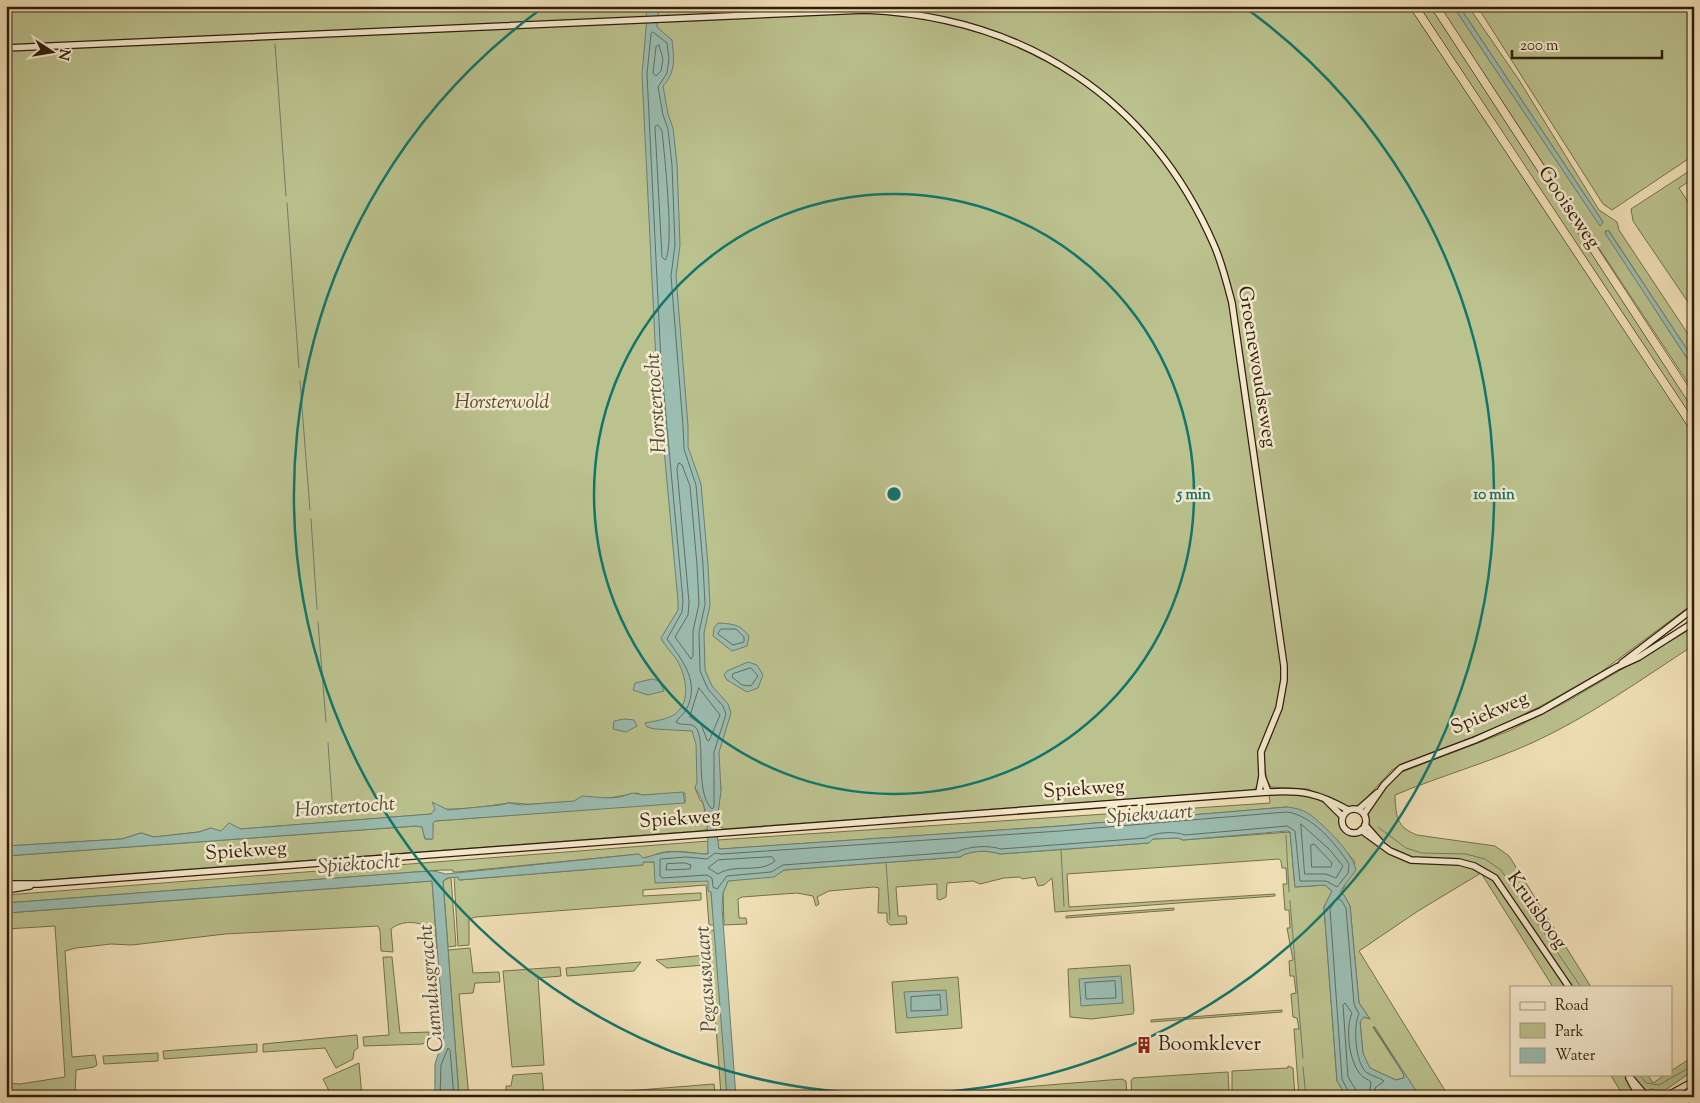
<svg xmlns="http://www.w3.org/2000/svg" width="1700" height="1103" font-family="'Sorts Mill Goudy',serif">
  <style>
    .green { fill: #bbc28e; stroke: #75704c }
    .water { fill: #9bbdb2; stroke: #707d6f }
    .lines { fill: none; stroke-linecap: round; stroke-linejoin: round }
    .shore { stroke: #656d5e; stroke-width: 1 }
    .stream { stroke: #707d6f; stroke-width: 1 }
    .secondary-casing { stroke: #2f1d0b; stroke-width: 8 }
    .highway-casing { stroke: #2f1d0b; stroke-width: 9 }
    .secondary { stroke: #f6ebd0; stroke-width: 5.5 }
    .highway { stroke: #f1e0b7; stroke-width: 8 }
    .ring { fill: none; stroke: #0f766e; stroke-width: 2.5 }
    .labels { text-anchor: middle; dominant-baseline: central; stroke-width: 5; stroke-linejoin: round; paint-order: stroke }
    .street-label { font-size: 20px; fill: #2f1d0b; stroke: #f6ebd0 }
    .park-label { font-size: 20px; font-style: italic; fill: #594f32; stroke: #f6ebd0 }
    .poi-label { font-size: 20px; fill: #2f1d0b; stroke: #f6ebd0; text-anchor: start }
    .water-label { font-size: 21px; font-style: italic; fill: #4f4d3d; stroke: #f6ebd0 }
    .centre { fill: #0f766e; stroke: #f6ebd0; stroke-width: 2.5 }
    .ring-label { font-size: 15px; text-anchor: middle; font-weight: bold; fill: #0f766e; stroke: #f6ebd0; stroke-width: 5; stroke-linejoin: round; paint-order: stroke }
  </style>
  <rect width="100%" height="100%" fill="#f1e0b7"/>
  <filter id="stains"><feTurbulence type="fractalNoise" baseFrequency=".004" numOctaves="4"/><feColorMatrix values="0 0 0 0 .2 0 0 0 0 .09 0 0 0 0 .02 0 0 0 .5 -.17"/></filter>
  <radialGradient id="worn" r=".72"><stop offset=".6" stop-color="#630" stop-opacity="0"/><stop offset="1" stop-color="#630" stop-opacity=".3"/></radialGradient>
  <g class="green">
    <path d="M 6,6 L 1409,6 L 1641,353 L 1694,436 L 1694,603 L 1601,672 L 1541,706 L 1491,730 L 1401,764 L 1392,770 L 1359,806 L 1348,807 L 1308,789 L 1271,787 L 1267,781 L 1264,761 L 1259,758 C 1258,769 1263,783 1253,790 L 723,829 L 722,827 L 716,828 L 721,787 L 695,788 L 700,800 L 703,803 L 709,829 L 699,831 L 6,883 L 6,856 L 416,826 L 422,827 L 425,839 L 432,839 L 433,822 L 435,821 L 685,802 L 685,793 L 642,795 L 637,793 C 604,800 569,802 534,804 C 528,805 511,802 508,803 C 484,807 460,810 435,809 L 432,814 L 241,829 L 227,825 L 221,831 L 217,832 L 211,828 L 199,832 L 154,837 L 141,833 L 122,839 L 6,846 Z"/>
    <polygon points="1419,6 1430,6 1694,408 1694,422"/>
    <polygon points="1439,6 1453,6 1600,225 1603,222 1459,6 1468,6 1519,80 1599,210 1617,222 1619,230 1694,343 1694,360 1609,231 1605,231 1694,369 1694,392"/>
    <polygon points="1477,6 1694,6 1694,155 1612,210 1603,204"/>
    <polygon points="1694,168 1694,178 1679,188 1694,211 1694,311 1633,221 1631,209"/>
    <path d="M 1694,627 L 1694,645 C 1642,679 1590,716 1534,742 C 1488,763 1440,776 1395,795 C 1396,816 1396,827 1417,835 L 1495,846 L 1509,856 L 1591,987 L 1553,987 L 1481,873 L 1418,911 L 1359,951 L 1449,1097 L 1420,1097 L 1373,1027 L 1404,1075 L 1404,1078 L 1396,1080 L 1369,1068 L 1363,1054 L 1360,1021 L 1364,1017 L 1370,1019 L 1359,1003 L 1350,906 L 1344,895 L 1341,894 L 1355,862 L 1337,841 L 1287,807 L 1060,826 L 722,849 L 719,849 L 717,840 L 1270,803 L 1269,795 L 1302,794 L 1314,797 L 1326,803 L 1339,816 L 1342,829 L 1355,835 L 1366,831 L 1367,814 L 1388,785 L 1402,772 L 1509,731 L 1566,702 Z"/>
    <path d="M 1290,832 L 1295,887 L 1325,885 L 1332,891 L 1324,907 L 1337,1081 L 1347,1097 L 1299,1097 L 1294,1029 L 1299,1029 L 1297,1018 L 1293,1017 L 1291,994 L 1296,993 L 1294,976 L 1290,976 L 1289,961 L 1293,960 L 1287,928 L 1290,928 L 1289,910 L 1285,910 L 1283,884 L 1287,884 L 1286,868 L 1282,868 L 1281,861 L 1279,859 L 1067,874 L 1069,907 L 1275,894 L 1275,896 L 1055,912 L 1052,878 L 1044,885 L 1038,886 L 1035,877 L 1022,879 L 1020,877 L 1004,878 L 980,884 L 973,881 L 947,883 L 946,897 L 940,900 L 937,899 L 937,884 L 896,887 L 898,916 L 906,916 L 907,924 L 890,925 L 887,922 L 887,913 L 878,913 L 879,888 L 874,887 L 829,891 L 817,897 L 819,904 L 816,906 L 813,896 L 797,893 L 742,897 L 738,899 L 739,918 L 746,918 L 747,924 L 724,925 L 723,893 L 728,881 L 784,870 L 960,857 C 969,850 989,850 1000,854 L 1149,843 L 1153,839 L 1178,838 L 1183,840 Z"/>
    <path d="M 709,841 L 708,854 C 693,854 673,848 657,854 C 652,856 649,857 642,858 L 639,854 L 457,872 L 453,872 L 453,870 L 442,870 L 6,903 L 6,895 Z"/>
    <polygon points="642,862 654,862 708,880 711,892 714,925 709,925 706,885 643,890 643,896 699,893 701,893 701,900 476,917 469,919 469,945 458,946 454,876 458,877 460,880 642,865"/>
    <polygon points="451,877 456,946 448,947 443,881"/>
    <path d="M 432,881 L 437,948 L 431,947 L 430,928 C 418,921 402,920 391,929 L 393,952 L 381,951 L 380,931 L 378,926 L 225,934 L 132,945 L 111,944 L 76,948 L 65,951 L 72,1057 L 95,1055 L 97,1065 L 94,1067 L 76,1070 L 75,1097 L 6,1097 L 6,1083 L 20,1084 L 65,1077 L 55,926 L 6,929 L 6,913 Z"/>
    <polygon points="1174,908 1174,910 1066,918 1066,916"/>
    <polygon points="715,930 727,1095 721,1095 709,931"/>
    <polygon points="470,948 473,973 499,972 500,982 475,983 473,993 459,994 469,1097 459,1097 448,950"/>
    <polygon points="706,955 706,965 667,968 656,960"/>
    <polygon points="383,957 392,957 400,1033 429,1032 428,1039 423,1044 364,1046 363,1037 389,1035"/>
    <polygon points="641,962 634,971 567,976 566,968"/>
    <polygon points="1130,965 1134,1011 1133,1014 1091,1019 1070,1017 1068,969"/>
    <polygon points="560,967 561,976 538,978 544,1065 512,1067 503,971"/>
    <polygon points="958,977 962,1028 896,1033 892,982"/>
    <polygon points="1282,1010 1282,1012 1151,1022 1151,1020"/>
    <polygon points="357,1035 358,1048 354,1051 353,1059 336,1068 325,1048 263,1052 263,1044"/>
    <polygon points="257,1044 257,1052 164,1059 163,1051"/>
    <polygon points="158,1053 158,1061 104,1064 103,1056"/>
    <polygon points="1694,1056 1694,1070 1664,1091 1651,1089 1638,1097 1624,1097 1610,1074 1647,1074 1653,1083 1666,1074 1671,1074 1671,1071"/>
    <polygon points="359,1063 362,1097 332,1097 323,1079"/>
    <polygon points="1288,1066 1293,1068 1295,1097 1132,1097 1131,1081 1133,1078 1228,1072 1229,1092 1232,1092 1232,1071 1288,1068"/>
    <polygon points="542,1073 544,1097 506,1097 506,1086 511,1086 513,1075"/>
    <polygon points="1122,1079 1126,1081 1127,1097 959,1097 961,1090 963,1092"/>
    <polygon points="714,1084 715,1093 665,1097 576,1095"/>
  </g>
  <g class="water">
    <path d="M 645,6 L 659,6 L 657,27 L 672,40 C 674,59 676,72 663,86 L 668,114 L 673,128 L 677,164 L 680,245 L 676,276 L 688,426 L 688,447 L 701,484 L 708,565 L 710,605 L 704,633 L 705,670 L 712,686 L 728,704 L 731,713 L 719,752 L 721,791 L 716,828 L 719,849 L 1060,826 L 1287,807 C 1294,808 1302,809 1309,814 C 1323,824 1353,853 1356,870 L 1341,890 L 1341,894 L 1344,895 L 1350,906 L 1359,1003 L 1370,1019 L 1364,1017 L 1360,1022 L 1363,1053 L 1370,1068 L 1396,1080 L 1404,1078 L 1404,1075 L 1374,1026 L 1420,1097 L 1404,1097 L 1382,1089 L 1379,1092 L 1381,1097 L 1347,1097 L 1337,1081 L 1324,907 L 1332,891 L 1325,885 L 1295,887 L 1290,832 L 1287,831 L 1183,840 L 1178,838 L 1153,839 L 1149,843 L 1000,854 C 989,850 970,850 960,857 L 784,870 L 774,877 L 728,881 L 723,893 L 722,908 L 736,1097 L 727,1097 L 711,892 L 708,891 L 708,881 L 655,883 L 654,862 L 643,862 L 643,865 L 459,880 L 458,877 L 447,878 L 443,881 L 459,1097 L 435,1097 L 435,1064 L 444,1036 L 432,881 L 6,913 L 6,903 L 415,872 L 434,871 L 446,874 L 639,854 L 643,858 C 649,857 653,855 658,854 C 675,849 692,854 708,854 C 707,829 710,809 695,788 L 697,782 L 696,744 L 692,731 L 655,729 L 647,727 L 645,723 C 654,721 664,720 672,716 C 691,706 687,679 679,664 C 674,654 665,647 661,638 L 678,610 L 678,601 L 656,362 L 642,74 L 647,18 Z"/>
    <polygon points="1453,6 1459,6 1603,222 1602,224 1600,226"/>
    <polygon points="1608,230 1694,360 1694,369 1605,233"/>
    <path d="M 718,623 C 733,624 740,624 749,636 L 747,646 L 732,651 L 713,636 L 714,628 Z"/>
    <polygon points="748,662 757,665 763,675 758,688 747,692 727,680 724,675 727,671"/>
    <polygon points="652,679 660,681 664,691 648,695 633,690 635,683"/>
    <polygon points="624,719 634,720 637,726 626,732 613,729 614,721"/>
    <path d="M 683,792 L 685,803 L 435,821 L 433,823 L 433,839 L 425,839 L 422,827 L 416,826 L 6,856 L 6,846 L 122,839 L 141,833 L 154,837 L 199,832 L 211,828 L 221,831 L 229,823 L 241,829 L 431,814 L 435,809 L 432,802 L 448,810 L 500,805 L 509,803 L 521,805 L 574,801 L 582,796 C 601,797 614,801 632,793 L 643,795 Z"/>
    <polygon points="1121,976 1123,1003 1081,1006 1079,979"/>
    <polygon points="946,990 948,1015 907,1018 904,992"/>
  </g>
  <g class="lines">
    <g class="shore">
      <path d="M 653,32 L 667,43 L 669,59 L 667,73 L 658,87 L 663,115 L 668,129 L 672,165 L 675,245 L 671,276 L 683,426 L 684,449 L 696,485 L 703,565 L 705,605 L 699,632 L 700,671 L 708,689 L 723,706 L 726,714 L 714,752 L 714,807 L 712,809 C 693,791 708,735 694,726 C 689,723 681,726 676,722 C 678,718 683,715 686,710 C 701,682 682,660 667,639 L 682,612 L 683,601 L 661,362 L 647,74 L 651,34 Z"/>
      <polygon points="659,45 663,59 661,71 656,76 653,73 656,47"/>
      <path d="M 658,125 L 662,131 C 664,151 675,249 665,260 L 662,257 L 655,127 Z"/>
      <polygon points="679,463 682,465 690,486 697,565 699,604 693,631 693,656 691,659 675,637 688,615 689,602 677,469"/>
      <polygon points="721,629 736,629 744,637 744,642 733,645 718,634"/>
      <polygon points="751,668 758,676 751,686 742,685 732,677 733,674"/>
      <polygon points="699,688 720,715 709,741 707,740 701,724 690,717"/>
      <path d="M 1287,812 C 1312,815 1336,844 1349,864 L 1348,873 L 1337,887 L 1326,881 L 1300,881 L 1295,831 L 1287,826 L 1185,835 C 1175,831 1155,832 1146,838 L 1001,849 C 988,845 969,846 957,852 L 783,865 L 771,872 L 727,876 L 717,889 L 713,887 L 712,878 L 707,875 L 662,878 L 660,876 L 660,859 L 686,857 L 707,859 L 715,853 L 722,854 L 1060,831 Z"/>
      <polygon points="1301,824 1329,849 1343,866 1336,878 1326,874 1305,874"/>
      <polygon points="1311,845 1314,844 1332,863 1331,867 1312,867"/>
      <path d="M 772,857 L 775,861 C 760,874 735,863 718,874 L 708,868 L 718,860 Z"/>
      <polygon points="685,863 691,865 690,869 666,870 667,864"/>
      <polygon points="1115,981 1116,998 1086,999 1085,983"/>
      <polygon points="940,995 941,1010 911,1011 911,997"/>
      <polyline points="440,1097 441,1065 448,1048 450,1050 454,1097"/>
      <path d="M 1351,1097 L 1342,1079 L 1330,909 L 1337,898 L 1341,900 L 1346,908 L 1354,1004 L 1359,1014 C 1353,1025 1355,1062 1366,1072 C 1371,1076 1379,1077 1384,1081 L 1375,1088 L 1376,1097"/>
      <path d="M 1357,1097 L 1356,1090 L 1348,1077 L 1343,1005 L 1345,1003 L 1352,1013 C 1345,1029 1349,1062 1361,1075 C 1363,1078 1368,1079 1371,1082 L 1369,1097"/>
    </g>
    <g class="stream">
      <polyline points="275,44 286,196"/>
      <polyline points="287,203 299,368"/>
      <polyline points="300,381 310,510"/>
      <polyline points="311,519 317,609"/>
      <polyline points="318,622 326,722"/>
      <polyline points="328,743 333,814"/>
      <polyline points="1378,827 1406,848 1422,853 1466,854 1485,859 1501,870 1581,987"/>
      <polyline points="1286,835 1289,892"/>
      <polyline points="1061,849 1064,906"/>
      <polyline points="886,862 890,919"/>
      <polyline points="1290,901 1303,1058"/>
      <polyline points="1303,1067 1306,1097"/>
      <polyline points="1639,1074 1646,1083 1659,1085 1694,1065"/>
      <polyline points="1686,1097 1694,1091"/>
    </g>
    <g class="secondary-casing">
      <g id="secondary">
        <path d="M 6,48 L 865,10 C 1025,17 1150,98 1214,245 C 1222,263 1227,284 1232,303 L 1284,666 L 1284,680 L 1279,708 L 1261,752 L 1262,776 L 1268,792"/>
        <polyline points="1622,663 1694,608"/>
        <polyline points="1259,792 1262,776"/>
        <polyline points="1326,800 1342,816"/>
        <circle cx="1354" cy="821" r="12"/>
        <polyline points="1359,809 1377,793"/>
        <polyline points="1364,814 1384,785 1401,768 1475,740 1541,711 1617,667 1639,657 1694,622"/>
        <polyline points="1365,825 1381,843"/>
        <polyline points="1361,830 1390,851 1411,860 1459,862 1474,866 1495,878 1569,987"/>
        <path d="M 6,884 L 39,884 L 1268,792 C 1302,790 1318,793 1348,810"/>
        <polyline points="6,890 30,886"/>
        <polyline points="1629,1076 1647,1097"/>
        <polyline points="1629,1078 1639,1097"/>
        <polyline points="1665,1097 1694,1081"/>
      </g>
    </g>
    <g class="highway-casing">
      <g id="highway">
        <polyline points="1414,6 1694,428"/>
        <polyline points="1435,6 1694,403"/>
      </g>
    </g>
    <use href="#secondary" class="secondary"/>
    <use href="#highway" class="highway"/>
  </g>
  <g class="ring">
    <circle cx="894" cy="494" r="300"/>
    <path d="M1247 9A600 600 0 1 1 541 9"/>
  </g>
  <defs>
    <g id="building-bare" transform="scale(1.35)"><path d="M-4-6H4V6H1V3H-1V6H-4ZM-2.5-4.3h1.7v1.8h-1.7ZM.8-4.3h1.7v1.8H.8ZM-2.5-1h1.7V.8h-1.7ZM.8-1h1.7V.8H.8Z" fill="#8f2418" stroke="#f6ebd0" stroke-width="2.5" paint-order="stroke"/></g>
  </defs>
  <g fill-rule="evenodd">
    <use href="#building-bare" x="1144" y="1045"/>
  </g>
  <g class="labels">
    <g class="street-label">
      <text transform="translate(1568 208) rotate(56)">Gooiseweg</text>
      <text transform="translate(1256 367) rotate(81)">Groenewoudseweg</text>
      <text transform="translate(1490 714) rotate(-23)">Spiekweg</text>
      <text transform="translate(1084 790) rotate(-4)">Spiekweg</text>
      <text transform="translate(680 820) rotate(-4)">Spiekweg</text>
      <text transform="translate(246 852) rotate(-4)">Spiekweg</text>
      <text transform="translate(1536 911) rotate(55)">Kruisboog</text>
    </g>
    <g class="park-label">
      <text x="502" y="403">Horsterwold</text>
    </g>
    <g class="poi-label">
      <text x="1158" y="1045">Boomklever</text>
    </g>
    <g class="water-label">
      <text transform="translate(657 403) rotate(-94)">Horstertocht</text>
      <text transform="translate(345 808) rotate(-4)">Horstertocht</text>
      <text transform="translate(1150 815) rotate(-4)">Spiekvaart</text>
      <text transform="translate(359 865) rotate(-4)">Spiektocht</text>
      <text transform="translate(707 979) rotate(-94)">Pegasusvaart</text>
      <text transform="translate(432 988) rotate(-95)">Cumulusgracht</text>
    </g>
  </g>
  <circle cx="894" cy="494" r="8" class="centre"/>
  <g class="ring-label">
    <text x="1194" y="499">5 min</text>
    <text x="1494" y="499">10 min</text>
  </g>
  <rect width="1700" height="1103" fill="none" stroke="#f1e0b7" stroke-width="25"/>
  <rect x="8" y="8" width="1685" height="1088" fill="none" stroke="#2f1d0b" stroke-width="2.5"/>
  <rect x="12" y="12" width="1675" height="1078" fill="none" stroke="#2f1d0b"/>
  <rect x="1510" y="986" width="162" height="90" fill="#f6ebd0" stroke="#a69981"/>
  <rect x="1520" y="1002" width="25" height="8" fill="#f6ebd0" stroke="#a69981"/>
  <text x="1555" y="1010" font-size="15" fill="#2f1d0b">Road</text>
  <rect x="1520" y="1023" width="25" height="15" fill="#bbc28e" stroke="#a69981"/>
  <text x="1555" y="1036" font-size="15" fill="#2f1d0b">Park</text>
  <rect x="1520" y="1048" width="25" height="15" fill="#9bbdb2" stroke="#a69981"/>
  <text x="1555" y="1060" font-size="15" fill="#2f1d0b">Water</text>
  <g transform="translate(52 52) rotate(102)" stroke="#f6ebd0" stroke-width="4" paint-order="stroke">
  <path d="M0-4L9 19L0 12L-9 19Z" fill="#2f1d0b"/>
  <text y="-8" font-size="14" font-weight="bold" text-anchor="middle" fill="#2f1d0b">N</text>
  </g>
  <path d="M1512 50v8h150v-8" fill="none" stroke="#2f1d0b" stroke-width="2.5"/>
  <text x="1520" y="50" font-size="15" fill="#2f1d0b" stroke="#f6ebd0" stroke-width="4" paint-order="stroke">200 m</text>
  <rect width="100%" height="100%" filter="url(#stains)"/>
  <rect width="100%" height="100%" fill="url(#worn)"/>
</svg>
